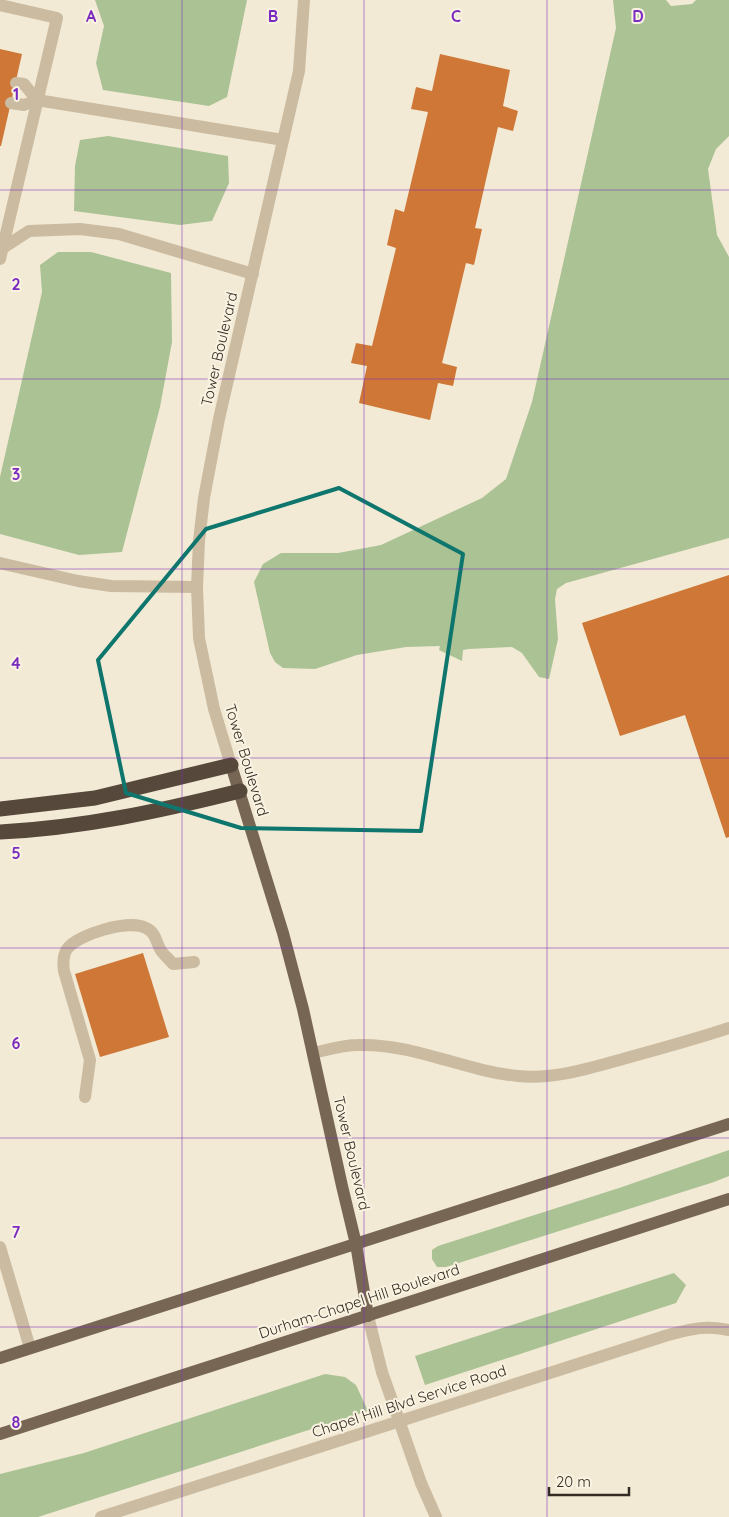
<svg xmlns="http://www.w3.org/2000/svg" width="729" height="1517" font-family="Quicksand,sans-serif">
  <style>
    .green { fill: #abc295 }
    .building { fill: #ce7737 }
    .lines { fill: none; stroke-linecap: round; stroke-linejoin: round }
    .service { stroke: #cbbba1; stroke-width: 12 }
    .minor { stroke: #cbbba1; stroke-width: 12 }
    .tertiary { stroke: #cbbba1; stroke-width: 12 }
    .primary { stroke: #776654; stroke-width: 12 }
    .motorway { stroke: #56483b; stroke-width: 15 }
    .minor-bridge { stroke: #cbbba1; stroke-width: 12 }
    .marked { fill: none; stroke: #0f766e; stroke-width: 4; stroke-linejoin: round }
    .grid { fill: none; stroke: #7b2cbf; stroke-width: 1; stroke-opacity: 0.55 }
    .labels { text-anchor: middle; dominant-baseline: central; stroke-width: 4; stroke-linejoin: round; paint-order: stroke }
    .street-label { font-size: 15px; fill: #342c24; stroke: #faf3e2 }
    .grid-label { font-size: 16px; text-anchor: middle; font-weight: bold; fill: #7b2cbf; stroke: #faf3e2; stroke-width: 4; stroke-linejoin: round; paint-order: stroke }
  </style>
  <rect width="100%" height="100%" fill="#f2ead5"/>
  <g class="green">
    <polygon points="95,0 247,0 227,97 209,106 103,90 96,63 104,26"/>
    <polygon points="613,0 666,0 671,6 692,4 696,0 729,0 729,136 716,149 708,169 717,235 729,257 729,538 566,583 557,589 555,599 558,639 549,679 539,677 522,653 512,647 469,649 463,650 462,661 439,650 440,646 406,647 357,655 315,669 283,668 275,662 270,653 254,582 263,564 281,553 338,553 381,545 482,498 506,479 532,402 616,28"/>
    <polygon points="108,136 228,156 229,183 212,221 180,225 74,211 75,166 80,140"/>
    <polygon points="58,252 91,252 171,273 172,342 160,407 122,552 79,555 0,534 0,477 42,292 40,265"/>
    <polygon points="729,1150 729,1176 714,1182 446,1267 437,1267 432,1259 432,1250 438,1246 619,1188"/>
    <polygon points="674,1273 686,1285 676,1303 425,1385 415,1356"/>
    <polygon points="325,1374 345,1377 356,1385 368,1411 38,1517 0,1517 0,1474 84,1453"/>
  </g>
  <g class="building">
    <polygon points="0,49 22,54 1,146 0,146"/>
    <polygon points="440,54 510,70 503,106 518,111 513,131 498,127 475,228 482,229 474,265 466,263 442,363 457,367 453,386 438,383 430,420 359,403 367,366 351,363 356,343 372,346 396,248 387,245 395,209 404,212 428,112 411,109 416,87 432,91"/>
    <polygon points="729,575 729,837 726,838 685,715 620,736 582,623"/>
    <polygon points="143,953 169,1037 100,1057 75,974"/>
  </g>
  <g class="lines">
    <g class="service">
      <polyline points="0,5 57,18 0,259"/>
      <polyline points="16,83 24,84 37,100"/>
      <polyline points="11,103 24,105 37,100 283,140"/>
      <polyline points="0,248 3,248 29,231 80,229 119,234 253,274"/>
      <polyline points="0,563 78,581 111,586 197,587"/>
      <path d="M 85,1097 L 90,1060 L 64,971 C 63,964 63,955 67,949 C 78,934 129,919 146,928 C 157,933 156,944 162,952 C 165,956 170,960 173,964 L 194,962"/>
    </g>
    <g class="minor">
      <path d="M 313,1053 C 327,1050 342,1045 358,1045 C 413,1043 464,1071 518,1076 C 556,1080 594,1067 630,1057 C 663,1048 696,1039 729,1028"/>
      <polyline points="0,1247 30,1348"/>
      <polyline points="368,1316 382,1372"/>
      <polyline points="421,1483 436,1517"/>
      <path d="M 101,1517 L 668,1335 C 692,1329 704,1325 729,1330"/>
    </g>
    <polyline class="tertiary" points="231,765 214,709 199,638 197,587 199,541 204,498 219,419 299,71 304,0"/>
    <g class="primary">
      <polyline points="231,765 283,933 303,1009 342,1186 356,1244 368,1316"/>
      <polyline points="0,1358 729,1124"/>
      <polyline points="0,1434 729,1199"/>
    </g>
    <g class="motorway">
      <polyline points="0,809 95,798 231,765"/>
      <path d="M 0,832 C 82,828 160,811 240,791"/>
    </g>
    <polyline class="minor-bridge" points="382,1372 421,1483"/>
  </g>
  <path class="marked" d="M 339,488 L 463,554 L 421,831 L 241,828 L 126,793 L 98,660 L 206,529 Z"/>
  <path class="grid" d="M 182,0 L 182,1517M 364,0 L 364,1517M 547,0 L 547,1517M 0,190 L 729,190M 0,379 L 729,379M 0,569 L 729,569M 0,758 L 729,758M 0,948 L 729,948M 0,1138 L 729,1138M 0,1327 L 729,1327"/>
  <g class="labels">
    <g class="street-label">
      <text transform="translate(219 349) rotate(-77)">Tower Boulevard</text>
      <text transform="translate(247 760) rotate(73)">Tower Boulevard</text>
      <text transform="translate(352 1153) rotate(77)">Tower Boulevard</text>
      <text transform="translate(359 1301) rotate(-18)">Durham-Chapel Hill Boulevard</text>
      <text transform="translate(409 1401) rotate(-18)">Chapel Hill Blvd Service Road</text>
    </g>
  </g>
  <g class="grid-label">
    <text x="91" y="22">A</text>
    <text x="273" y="22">B</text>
    <text x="456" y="22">C</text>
    <text x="638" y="22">D</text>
    <text x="16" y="100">1</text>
    <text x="16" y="290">2</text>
    <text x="16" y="480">3</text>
    <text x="16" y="669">4</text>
    <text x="16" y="859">5</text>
    <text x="16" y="1049">6</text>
    <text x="16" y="1238">7</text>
    <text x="16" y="1428">8</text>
  </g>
  <path d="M549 1487v8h80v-8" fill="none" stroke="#342c24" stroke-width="2.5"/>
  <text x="556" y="1487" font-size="15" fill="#342c24" stroke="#faf3e2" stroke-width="4" paint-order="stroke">20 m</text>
</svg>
